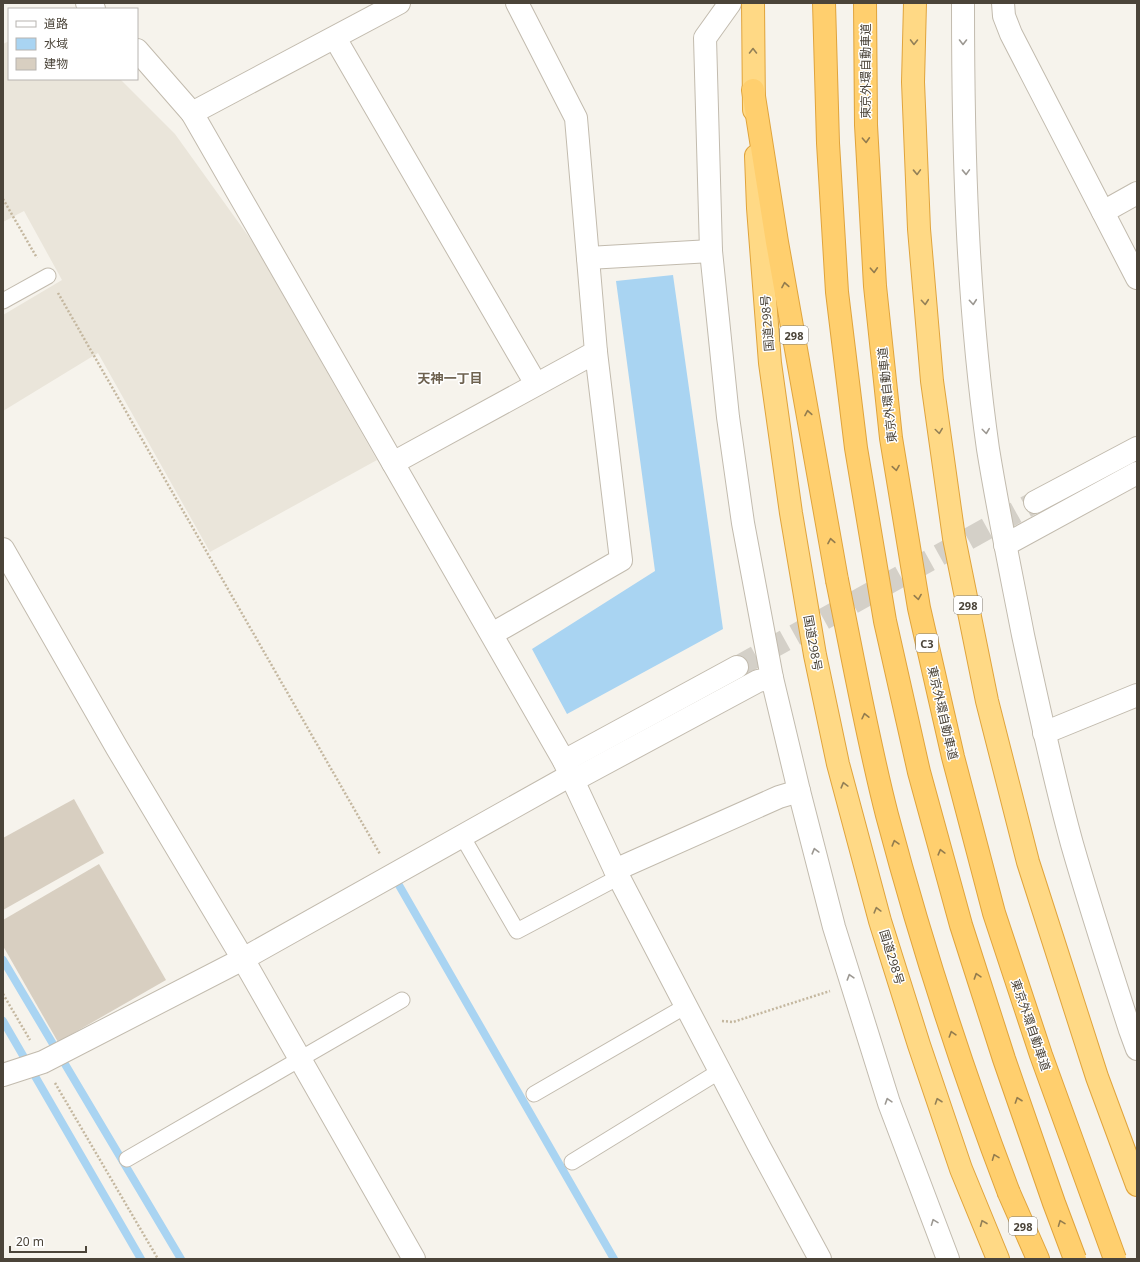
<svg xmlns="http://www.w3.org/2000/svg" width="1140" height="1262" font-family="'Noto Sans','Noto Sans JP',sans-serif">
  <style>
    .residential { fill: #eae5da }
    .water { fill: #a9d4f2 }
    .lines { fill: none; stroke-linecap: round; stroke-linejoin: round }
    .stream { stroke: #a9d4f2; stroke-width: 8 }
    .building { fill: #d8cfc1 }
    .tertiary-tunnel { stroke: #d4d0c8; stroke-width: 22; stroke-dasharray: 22 11; stroke-linecap: butt }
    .service-casing { stroke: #c2bbae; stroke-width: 17 }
    .minor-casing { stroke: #c2bbae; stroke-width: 24 }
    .tertiary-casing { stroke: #c2bbae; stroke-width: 24 }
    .trunk-casing { stroke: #e0a43c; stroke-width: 24 }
    .motorway-casing { stroke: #e0a43c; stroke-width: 24 }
    .path { stroke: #c4b79f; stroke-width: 2.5; stroke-dasharray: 2 2; stroke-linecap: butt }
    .service { stroke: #fff; stroke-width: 15 }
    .minor { stroke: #fff; stroke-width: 22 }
    .tertiary { stroke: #fff; stroke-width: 22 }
    .trunk { stroke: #ffd985; stroke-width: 22 }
    .motorway { stroke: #ffcf6e; stroke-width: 22 }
    .motorway-bridge-casing { stroke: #e0a43c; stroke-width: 24; stroke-linecap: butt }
    .motorway-bridge { stroke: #ffcf6e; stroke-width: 22 }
    .oneway { stroke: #938057 }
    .oneway2 { stroke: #9c9892 }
    .oneway3 { stroke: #937c4e }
    .labels { text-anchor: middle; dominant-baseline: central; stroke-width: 3; stroke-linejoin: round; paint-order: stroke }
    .shield { fill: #fff; stroke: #817c74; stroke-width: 1 }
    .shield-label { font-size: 11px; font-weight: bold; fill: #4b4439 }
    .street-label { font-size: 12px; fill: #4b4439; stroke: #fff }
    .neighbourhood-label { font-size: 13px; font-weight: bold; fill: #6e6250; stroke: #fff }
  </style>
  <rect width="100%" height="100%" fill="#f6f3ec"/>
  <polygon class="residential" points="9,41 9,79 120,79 175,134 254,244 377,460 210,552 98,353 3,411 3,315 62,280 24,211 3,222 3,44"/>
  <polygon class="water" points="673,275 723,629 567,714 532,649 655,571 616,281"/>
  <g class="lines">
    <g class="stream">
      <polyline points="396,880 614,1259"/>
      <polyline points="3,960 181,1259"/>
      <polyline points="3,1021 141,1259"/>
    </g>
  </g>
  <g class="building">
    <polygon points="74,799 104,853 3,910 3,838"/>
    <polygon points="99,864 166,980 58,1042 3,946 3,920"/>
  </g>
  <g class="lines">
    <polyline class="tertiary-tunnel" points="737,667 1035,502"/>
    <g class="service-casing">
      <g id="service">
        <polyline points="3,301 48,276"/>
        <polyline points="462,836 517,931 619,877"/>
        <polyline points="534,1094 686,1006"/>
        <polyline points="127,1159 402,1000"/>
        <polyline points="572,1162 720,1071"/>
      </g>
    </g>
    <g class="minor-casing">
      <g id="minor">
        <polyline points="87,3 94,9"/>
        <polyline points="730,3 705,38 711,251 728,417 743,523 772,678 799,791 834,927 889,1103 948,1259"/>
        <path d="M 963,3 C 963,152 967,301 988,449 C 998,511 1011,573 1023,635 C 1038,705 1053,775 1072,844 C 1090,907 1110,968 1130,1030 L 1137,1049"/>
        <polyline points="1003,3 1004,16 1011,34 1137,278"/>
        <polyline points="335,38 536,384"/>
        <polyline points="137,50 192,113 564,761 615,870 759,1146 820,1259"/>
        <polyline points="192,113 399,3"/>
        <polyline points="1103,212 1137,193"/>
        <polyline points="588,258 711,251"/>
        <polyline points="393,463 596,352 576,118 517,3"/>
        <polyline points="1005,545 1137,473"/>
        <polyline points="3,549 117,748 243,959 414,1259"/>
        <polyline points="492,634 621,560 596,352"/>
        <polyline points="1044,733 1137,695"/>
        <polyline points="574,780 758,681 772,678"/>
        <polyline points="615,870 779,797 799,791"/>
        <polyline points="3,1075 43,1062 243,959 571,775"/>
      </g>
    </g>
    <g class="tertiary-casing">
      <g id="tertiary">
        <polyline points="1035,502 1137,448"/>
        <polyline points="564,761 737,667"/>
      </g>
    </g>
    <g class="trunk-casing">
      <g id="trunk">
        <polyline points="753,3 754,110"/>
        <polyline points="915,3 913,82 919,229 932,381 954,538 987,701 1028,862 1097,1077 1137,1185"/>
        <polyline points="756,156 758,208 770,363 791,513 815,655 838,764 880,921 919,1045 961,1169 998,1259"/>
      </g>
    </g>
    <g class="motorway-casing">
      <g id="motorway">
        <polyline points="753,90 777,242 837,580"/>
        <polyline points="1009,1193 1038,1259"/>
      </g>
    </g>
    <g class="path">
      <polyline points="3,199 37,258"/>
      <polyline points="58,293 380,854"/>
      <polyline points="3,994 30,1040"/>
      <polyline points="722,1021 733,1022 830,991"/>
      <polyline points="55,1083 158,1259"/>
    </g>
    <use href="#service" class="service"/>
    <use href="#minor" class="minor"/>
    <use href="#tertiary" class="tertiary"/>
    <use href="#trunk" class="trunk"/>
    <use href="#motorway" class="motorway"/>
    <g class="motorway-bridge-casing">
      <g id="motorway-bridge">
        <polyline points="824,3 828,143 837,292 856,448 885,621 919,772 961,925 1004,1059 1054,1203 1075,1259"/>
        <polyline points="865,3 866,125 875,286 891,438 919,608 953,757 994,913 1041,1055 1115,1259"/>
        <path d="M 837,580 C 853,658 867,737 887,815 C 921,943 962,1070 1009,1193"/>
      </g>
    </g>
    <use href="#motorway-bridge" class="motorway-bridge"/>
  </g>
  <defs><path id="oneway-chevron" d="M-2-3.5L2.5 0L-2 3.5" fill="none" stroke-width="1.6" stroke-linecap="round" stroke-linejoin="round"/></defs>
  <g class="oneway">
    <use href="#oneway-chevron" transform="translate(914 42) rotate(91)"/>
    <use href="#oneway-chevron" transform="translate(753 51) rotate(-90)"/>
    <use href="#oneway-chevron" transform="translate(917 172) rotate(88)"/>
    <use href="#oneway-chevron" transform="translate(925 302) rotate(85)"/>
    <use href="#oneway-chevron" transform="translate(939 431) rotate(82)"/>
    <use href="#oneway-chevron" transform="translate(844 785) rotate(-105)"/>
    <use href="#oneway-chevron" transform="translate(877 910) rotate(-105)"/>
    <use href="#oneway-chevron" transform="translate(938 1101) rotate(-109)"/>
    <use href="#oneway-chevron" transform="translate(983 1223) rotate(-112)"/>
  </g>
  <g class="oneway2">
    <use href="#oneway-chevron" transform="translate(963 42) rotate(90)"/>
    <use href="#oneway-chevron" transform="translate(966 172) rotate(88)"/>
    <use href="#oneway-chevron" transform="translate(973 302) rotate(85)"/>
    <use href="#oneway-chevron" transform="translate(986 431) rotate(83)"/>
    <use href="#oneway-chevron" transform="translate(815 851) rotate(-105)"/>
    <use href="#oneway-chevron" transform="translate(850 977) rotate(-107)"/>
    <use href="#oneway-chevron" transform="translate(888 1101) rotate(-108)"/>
    <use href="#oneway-chevron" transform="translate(934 1222) rotate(-111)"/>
  </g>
  <g class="oneway3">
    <use href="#oneway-chevron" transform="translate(866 140) rotate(87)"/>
    <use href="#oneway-chevron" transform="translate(874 270) rotate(87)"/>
    <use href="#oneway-chevron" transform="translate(785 285) rotate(-100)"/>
    <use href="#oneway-chevron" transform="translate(808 413) rotate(-100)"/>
    <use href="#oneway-chevron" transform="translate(896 468) rotate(81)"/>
    <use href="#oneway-chevron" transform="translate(831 541) rotate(-100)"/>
    <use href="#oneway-chevron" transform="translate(918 597) rotate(81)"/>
    <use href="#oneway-chevron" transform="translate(865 716) rotate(-103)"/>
    <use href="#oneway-chevron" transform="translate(895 843) rotate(-106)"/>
    <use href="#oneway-chevron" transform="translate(941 852) rotate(-105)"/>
    <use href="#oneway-chevron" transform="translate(977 976) rotate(-108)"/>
    <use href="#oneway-chevron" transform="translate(952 1034) rotate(-107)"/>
    <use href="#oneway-chevron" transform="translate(1018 1100) rotate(-109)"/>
    <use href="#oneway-chevron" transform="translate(995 1157) rotate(-111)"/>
    <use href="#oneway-chevron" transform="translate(1061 1223) rotate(-111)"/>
  </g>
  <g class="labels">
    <g class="shield">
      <rect x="780" y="326" width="28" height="18" rx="3"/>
      <rect x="954" y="596" width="28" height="18" rx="3"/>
      <rect x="916" y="634" width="22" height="18" rx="3"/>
      <rect x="1009" y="1217" width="28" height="18" rx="3"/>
    </g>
    <g class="shield-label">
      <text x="794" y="335">298</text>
      <text x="968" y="605">298</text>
      <text x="927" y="643">C3</text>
      <text x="1023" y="1226">298</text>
    </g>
    <g class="street-label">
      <text transform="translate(865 71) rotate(-90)">東京外環自動車道</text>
      <text transform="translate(767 323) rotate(-94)">国道298号</text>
      <text transform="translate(887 395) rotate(-96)">東京外環自動車道</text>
      <text transform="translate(813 643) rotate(80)">国道298号</text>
      <text transform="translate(943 713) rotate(77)">東京外環自動車道</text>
      <text transform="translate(892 957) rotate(73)">国道298号</text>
      <text transform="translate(1031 1025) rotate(71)">東京外環自動車道</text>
    </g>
    <g class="neighbourhood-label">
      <text x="450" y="378">天神一丁目</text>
    </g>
  </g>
  <rect width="1140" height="1262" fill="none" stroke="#4b4439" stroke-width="8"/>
  <rect x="8" y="8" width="130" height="72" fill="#ffffff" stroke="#b7b4b0"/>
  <rect x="16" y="21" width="20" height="6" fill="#ffffff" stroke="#b7b4b0"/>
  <text x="44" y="28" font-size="12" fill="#4b4439">道路</text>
  <rect x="16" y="38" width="20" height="12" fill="#a9d4f2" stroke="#b7b4b0"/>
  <text x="44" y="48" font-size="12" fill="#4b4439">水域</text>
  <rect x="16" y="58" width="20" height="12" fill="#d8cfc1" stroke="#b7b4b0"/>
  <text x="44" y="68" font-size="12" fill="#4b4439">建物</text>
  <path d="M10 1246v6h76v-6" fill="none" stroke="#4b4439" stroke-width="2"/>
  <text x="16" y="1246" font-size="12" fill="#4b4439" stroke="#ffffff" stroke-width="3" paint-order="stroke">20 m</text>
</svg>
